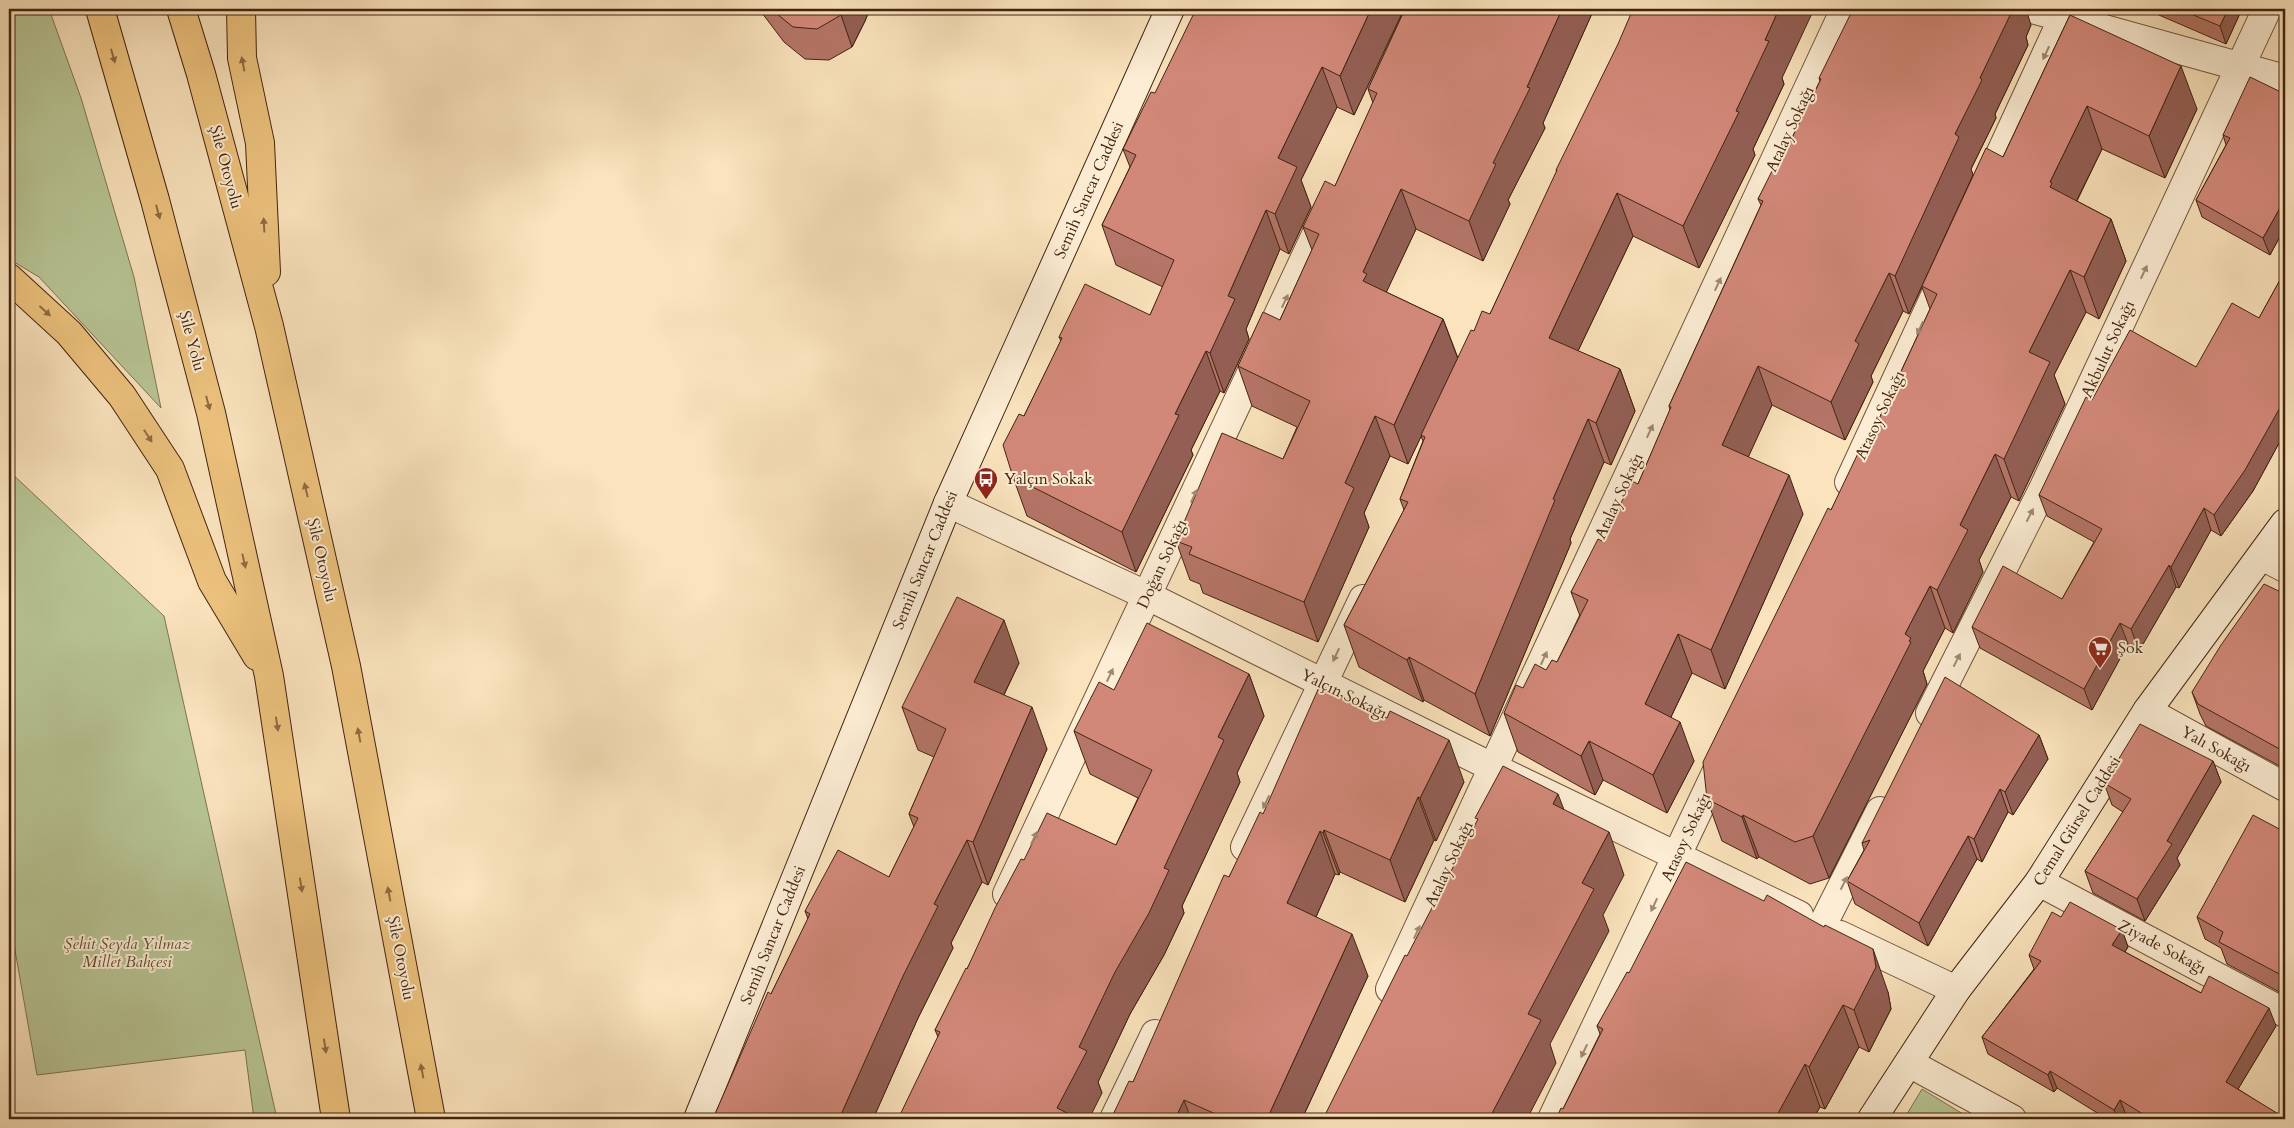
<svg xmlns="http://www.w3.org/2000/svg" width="2294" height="1128" font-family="Cardo,serif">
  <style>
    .green { fill: #b8c595; stroke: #7e7453 }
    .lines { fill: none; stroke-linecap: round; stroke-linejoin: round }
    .street-casing { stroke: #71543c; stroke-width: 30 }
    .secondary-casing { stroke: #432411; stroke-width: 30 }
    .highway-casing { stroke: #432411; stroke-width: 30 }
    .street { stroke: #fcedd4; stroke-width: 28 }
    .secondary { stroke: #fcedd4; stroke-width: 28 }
    .highway { stroke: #edc27e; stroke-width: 28 }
    .wall { fill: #b57568; stroke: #432411 }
    .shaded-wall { fill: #935f55; stroke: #432411 }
    .building { fill: #d28879; stroke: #432411 }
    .oneway { fill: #a08872 }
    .oneway2 { fill: #906b42 }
    .labels { text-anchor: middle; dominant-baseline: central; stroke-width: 4; stroke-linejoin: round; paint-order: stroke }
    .street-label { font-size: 16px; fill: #432411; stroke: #fcedd4 }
    .poi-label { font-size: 16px; fill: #432411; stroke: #fcedd4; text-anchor: start }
    .park-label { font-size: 16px; font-style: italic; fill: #604c32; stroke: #fcedd4 }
  </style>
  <rect width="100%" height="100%" fill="#fae3bd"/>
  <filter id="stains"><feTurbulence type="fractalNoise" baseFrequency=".004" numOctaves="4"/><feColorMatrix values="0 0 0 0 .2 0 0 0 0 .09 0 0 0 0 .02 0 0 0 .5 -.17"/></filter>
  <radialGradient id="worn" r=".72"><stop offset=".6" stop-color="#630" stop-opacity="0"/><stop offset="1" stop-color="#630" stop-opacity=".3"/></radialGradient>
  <g class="green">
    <polygon points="9,9 49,9 81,98 134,277 161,408 39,277 9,259"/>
    <polygon points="9,471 164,616 277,1119 254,1119 245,1050 37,1075 9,916"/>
    <polygon points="1922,1089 1971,1119 1904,1119"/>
  </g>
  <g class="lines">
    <g class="street-casing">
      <g id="street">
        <polyline points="2032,9 2285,79"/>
        <polyline points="1984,189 2067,9"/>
        <polyline points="1849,482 1945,274"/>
        <polyline points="948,503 1148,596 1494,768 1799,915"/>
        <polyline points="2262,556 2285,568"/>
        <polyline points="2147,711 2285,787"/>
        <polyline points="1930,713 2043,489 2267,9"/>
        <polyline points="1245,847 1363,599"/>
        <polyline points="2039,882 2285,1013"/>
        <polyline points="1007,894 1326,213"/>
        <polyline points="1822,926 1880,811"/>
        <polyline points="1840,935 1956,990"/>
        <polyline points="1390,989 1845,9"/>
        <polyline points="1909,1063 2012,1119"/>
        <polyline points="1114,1119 1155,1034"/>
        <polyline points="1552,1119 1722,760"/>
      </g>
    </g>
    <g class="secondary-casing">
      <g id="secondary">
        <polyline points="698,1119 948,503 1170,9"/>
        <polyline points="1872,1119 1956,990 2039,882 2147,711 2285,523"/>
      </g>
    </g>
    <g class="highway-casing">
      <g id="highway">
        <polyline points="100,9 155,200 211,413 269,676 336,1119"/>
        <polyline points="181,9 201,74 269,326 346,666 431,1119"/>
        <polyline points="241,9 242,58 260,143 266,272"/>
        <polyline points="9,278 69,333 122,396 170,469 212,581 257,656"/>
      </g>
    </g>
    <use href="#street" class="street"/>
    <use href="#secondary" class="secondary"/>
    <use href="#highway" class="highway"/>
  </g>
  <g class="wall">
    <polygon points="759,9 870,9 865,21 852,47 829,60 805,59 784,42"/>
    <polygon points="1404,9 1354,115 1337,107 1301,180 1311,207 1289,254 1280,249 1246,329 1249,339 1224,393 1220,391 1191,450 1193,455 1136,572 1027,516 1013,477 1024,416 1061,341 1059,337 1150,315 1163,287 1116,265 1102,225 1130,167 1123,149 1155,93"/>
    <polygon points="1405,9 1594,9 1543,123 1545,128 1508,200 1510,204 1483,261 1416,229 1386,292 1443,319 1458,358 1474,331 1490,314 1557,172 1556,170 1782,78 1784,84 1753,149 1755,155 1699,268 1633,236 1578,351 1620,369 1635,411 1611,465 1604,462 1570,539 1571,543 1490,736 1424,700 1423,702 1359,667 1344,625 1404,510 1400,499 1423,441 1421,436 1408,464 1390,456 1364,513 1369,527 1318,642 1203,593 1200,584 1190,580 1176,541 1283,459 1297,427 1252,406 1238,366 1280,320 1312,250 1303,227 1335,186 1373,103 1368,89"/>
    <polygon points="2145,9 2242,9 2226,44"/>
    <polygon points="2070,15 2197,109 2165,178 2102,149 2077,201 2111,219 2126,261 2099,319 2086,312 2054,375 2065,404 2019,501 2011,497 1979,560 1983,572 1953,633 1945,628 1923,671 1927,684 1829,878 1810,884 1759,857 1757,859 1722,841 1707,799 1831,510 1865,449 1930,309 1922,287 1909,314 1903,311 1871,376 1873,382 1845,440 1772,405 1748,457 1803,514 1725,689 1692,673 1671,717 1694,761 1667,813 1603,780 1595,795 1518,752 1504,713 1523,688 1557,662 1580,616 1571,592 1602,541 1638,484 1670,410 1669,406 1761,205 1758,199 1788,146 1820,81 1819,78 2031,25 2026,37 2028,45 1995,114 1996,118 1971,169 1973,175 2003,157"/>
    <polygon points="2285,94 2285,227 2270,255 2202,217 2196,200 2226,145 2223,135"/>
    <polygon points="2285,271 2285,432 2253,491 2221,536 2211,530 2179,588 2176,587 2139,651 2128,644 2092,710 1980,648 1972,627 2062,599 2094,542 2047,516 2039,495 2092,400 2196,367 2259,318"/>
    <polygon points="2285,594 2285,769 2206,726 2200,714 2192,692"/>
    <polygon points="1019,663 1004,695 1047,749 988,885 982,882 951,943 953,948 918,1018 873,1119 717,1119 715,1114 771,994 808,919 805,911 889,877 914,827 909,814 934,757 918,750 902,707"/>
    <polygon points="1249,674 1264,716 1237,773 1240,782 1182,906 1184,913 1164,955 1130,1014 1098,1082 1102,1093 938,1037 935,1030 1024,860 1116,845 1138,798 1090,774 1074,731 1114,690"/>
    <polygon points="2039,735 2048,759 2013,815 2008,812 1982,862 1977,859 1928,946 1855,904 1847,881 1864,850 1862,843"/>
    <polygon points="2213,761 2221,782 2177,858 2180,865 2145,921 2093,893 2085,871 2123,812 2112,805 2104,783"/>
    <polygon points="1464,782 1436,841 1434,840 1405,902 1340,872 1339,875 1335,874 1316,917 1368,976 1302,1119 1111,1119 1133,1082 1229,877 1263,814"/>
    <polygon points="2285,832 2285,995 2227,964 2221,948 2205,939 2197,917"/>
    <polygon points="2122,930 2128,947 2125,952 2201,993 2276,1026 2238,1089 2285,1119 2130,1119 2127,1117 2125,1119 2107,1119 2057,1088 2054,1092 1988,1054 1982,1037 2034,969 2029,955"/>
    <polygon points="1629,973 1888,992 1891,1009 1869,1052 1859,1047 1825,1109 1820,1107 1813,1119 1556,1119 1563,1109 1600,1034 1597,1026"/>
  </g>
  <g class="shaded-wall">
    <polygon points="844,9 870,9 865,21 852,47 841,15"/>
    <polygon points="1371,9 1404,9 1354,115 1340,76"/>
    <polygon points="1562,9 1594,9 1543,123 1545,128 1508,200 1510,204 1483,261 1469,221 1493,163"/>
    <polygon points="1779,9 1814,9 1782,78 1784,84 1753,149 1755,155 1699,268 1683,226 1736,111 1765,40"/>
    <polygon points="2011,9 2026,9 2031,25 2026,37 2028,45 1995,114 1996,118 1971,169 1973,175 1909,314 1895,276 1955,134"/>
    <polygon points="2228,9 2242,9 2226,44 2220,26"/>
    <polygon points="2181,66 2197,109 2165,178 2149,136"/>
    <polygon points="1322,67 1337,107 1301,180 1311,207 1289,254 1275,214 1278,158"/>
    <polygon points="2087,106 2102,149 2066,222 2050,187 2050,182"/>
    <polygon points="1401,189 1416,229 1379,308 1363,281 1363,272"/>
    <polygon points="1617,193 1633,236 1564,380 1549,338"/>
    <polygon points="2285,199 2285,227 2270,255 2263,238"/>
    <polygon points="1266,210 1280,249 1246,329 1249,339 1224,393 1210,353 1228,296"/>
    <polygon points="2111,219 2126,261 2099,319 2084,277"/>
    <polygon points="2070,270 2086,312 2054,375 2065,404 2019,501 2004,459 2029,352"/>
    <polygon points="1889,273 1903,311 1871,376 1873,382 1845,440 1831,402 1855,341"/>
    <polygon points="1443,319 1458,359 1408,464 1394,425"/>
    <polygon points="1206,351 1220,391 1191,450 1193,455 1136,572 1122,532 1175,414"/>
    <polygon points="1758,366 1772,405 1736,484 1722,445"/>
    <polygon points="1620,369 1635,411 1611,465 1596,423"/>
    <polygon points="2282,404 2285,414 2285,432 2253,491 2221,536 2214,515"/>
    <polygon points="1375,416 1390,456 1364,513 1369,527 1318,642 1304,602 1345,483"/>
    <polygon points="1588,419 1604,462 1570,539 1571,543 1490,736 1475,694 1553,499"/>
    <polygon points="1995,454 2011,497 1979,560 1983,572 1953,633 1937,590 1960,525"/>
    <polygon points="1789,475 1803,514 1725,689 1711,650"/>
    <polygon points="2204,508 2211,530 2179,588 2171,567"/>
    <polygon points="2169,565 2176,587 2139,651 2131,629"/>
    <polygon points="1930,586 1945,628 1923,671 1927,684 1829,878 1813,836 1905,634"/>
    <polygon points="1004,620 1019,663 989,725 974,682"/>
    <polygon points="2120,623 2128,644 2092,710 2084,689"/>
    <polygon points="1678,634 1692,673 1659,742 1645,704"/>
    <polygon points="1409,657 1424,700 1423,702 1407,660"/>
    <polygon points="1249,674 1264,716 1237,773 1240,782 1182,906 1184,913 1164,955 1130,1014 1098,1082 1102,1093 1089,1119 1061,1119 1057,1108 1079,1047 1218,737"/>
    <polygon points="1032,707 1047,749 988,885 973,842"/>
    <polygon points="1680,722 1694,761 1667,813 1653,775"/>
    <polygon points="2039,735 2048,759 2013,815 2005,792"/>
    <polygon points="1449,740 1464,782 1436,841 1420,798"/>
    <polygon points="1589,741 1603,780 1595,795 1581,756"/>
    <polygon points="2213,761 2221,782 2177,858 2180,865 2145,921 2137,899 2167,841"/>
    <polygon points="2000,789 2008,812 1982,862 1974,839"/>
    <polygon points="1558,794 1574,836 1553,804"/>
    <polygon points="1418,797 1434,840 1405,902 1390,860"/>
    <polygon points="1743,815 1759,857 1757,859 1742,817"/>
    <polygon points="1324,830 1340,872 1339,875 1323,833"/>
    <polygon points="1320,831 1335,874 1303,946 1287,903"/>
    <polygon points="1609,832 1624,875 1603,915 1609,931 1550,1044 1556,1063 1527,1119 1489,1119 1528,1014 1582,883"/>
    <polygon points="1968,836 1977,859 1928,946 1919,923"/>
    <polygon points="967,840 982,882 951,943 953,948 918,1018 873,1119 839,1119 934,904"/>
    <polygon points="2122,930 2128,947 2118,962 2112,945"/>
    <polygon points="1352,934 1368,976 1302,1119 1267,1119"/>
    <polygon points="1873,949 1888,992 1891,1009 1869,1052 1854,1010"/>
    <polygon points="1843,1005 1859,1047 1825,1109 1809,1067"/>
    <polygon points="2269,1008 2276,1026 2232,1099 2226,1082"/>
    <polygon points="1805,1064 1820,1107 1813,1119 1777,1119 1776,1117"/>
    <polygon points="2050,1071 2057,1088 2054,1092 2048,1075"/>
    <polygon points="1184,1100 1191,1119 1175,1119"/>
    <polygon points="2120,1100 2127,1117 2125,1119 2118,1119 2114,1110"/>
  </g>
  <g class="building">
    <polygon points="771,9 844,9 841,15 817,29 793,27"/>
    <polygon points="1196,9 1371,9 1340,76 1322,67 1278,158 1297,167 1275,214 1266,210 1228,296 1235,299 1210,353 1206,351 1175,414 1179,415 1122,532 1013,477 1003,445 1019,414 1024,416 1062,338 1059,337 1085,284 1150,315 1174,260 1102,225 1136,155 1123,149 1151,92 1155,93"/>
    <polygon points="1405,9 1562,9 1527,87 1530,88 1493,163 1496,164 1469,221 1401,189 1363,272 1367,274 1363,281 1443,319 1394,425 1375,416 1345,483 1354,488 1304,602 1189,554 1192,547 1176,541 1222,433 1283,459 1310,401 1238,366 1263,312 1280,320 1319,234 1303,227 1325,181 1335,186 1377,93 1368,89"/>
    <polygon points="1633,9 1779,9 1765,40 1769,41 1736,111 1739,112 1683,226 1617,193 1549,338 1620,369 1596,423 1588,419 1553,499 1555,500 1475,694 1409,657 1407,660 1344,625 1408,502 1400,499 1425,437 1421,435 1471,330 1474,331 1482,311 1490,314 1557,170 1556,170 1618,44"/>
    <polygon points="1853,9 2013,9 1980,78 1982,80 1955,134 1959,137 1895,276 1889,273 1855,341 1859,344 1831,402 1758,366 1722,445 1789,475 1711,650 1678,634 1645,704 1680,722 1653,775 1589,741 1581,756 1504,713 1516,685 1523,688 1535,664 1546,670 1552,660 1557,662 1588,600 1571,592 1598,539 1602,541 1632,481 1638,484 1671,407 1669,406 1763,201 1758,199 1785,145 1788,146 1821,79 1819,78"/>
    <polygon points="2179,9 2228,9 2220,26"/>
    <polygon points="2070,15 2181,66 2149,136 2087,106 2050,182 2052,183 2050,187 2111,219 2084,277 2070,270 2029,352 2050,362 2004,459 1995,454 1960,525 1968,530 1937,590 1930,586 1905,634 1911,638 1909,641 1911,642 1813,836 1795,842 1743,815 1742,817 1707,799 1703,762 1828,508 1831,510 1861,447 1865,449 1937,294 1922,286 1986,148 2003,157"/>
    <polygon points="2250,77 2285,94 2285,199 2263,238 2196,200 2230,138 2223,135"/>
    <polygon points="2285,271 2285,406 2282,404 2245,470 2214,515 2204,508 2171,567 2169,565 2131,629 2120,623 2084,689 1972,627 2003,566 2062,599 2102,529 2039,495 2086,397 2092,400 2130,330 2196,367 2232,303 2259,318"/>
    <polygon points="2264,584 2285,594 2285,752 2198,704 2192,692 2221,645"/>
    <polygon points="957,597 1004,620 974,682 1032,707 973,842 967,840 934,904 938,906 903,976 839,1119 727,1119 715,1114 768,992 771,994 810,914 805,911 838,850 889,877 918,818 909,814 946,729 902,707"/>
    <polygon points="1147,623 1249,674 1218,737 1224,740 1164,868 1169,870 1149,913 1115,972 1079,1047 1087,1051 1057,1108 1079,1119 898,1119 940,1032 935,1030 966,968 967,969 995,908 1021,859 1024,860 1047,813 1116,845 1152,770 1074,731 1099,682 1114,690"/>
    <polygon points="1945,677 2039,735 2005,792 2000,789 1974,839 1968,836 1919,923 1847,881 1870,840 1862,843"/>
    <polygon points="1320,685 1387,718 1390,711 1449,740 1420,798 1418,797 1390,860 1324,830 1323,833 1320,831 1287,903 1352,934 1267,1119 1227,1119 1184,1100 1175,1119 1111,1119 1129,1081 1133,1082 1224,875 1229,877 1260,812 1263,814"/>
    <polygon points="2140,724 2213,761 2167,841 2172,844 2137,899 2085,871 2131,799 2104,783"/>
    <polygon points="1503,766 1558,794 1553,804 1609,832 1582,883 1594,889 1528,1014 1541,1020 1489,1119 1323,1119 1405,955 1407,956 1478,819 1475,818"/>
    <polygon points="2253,815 2285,832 2285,977 2219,942 2223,932 2197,917"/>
    <polygon points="1686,862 1764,901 1767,895 1824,927 1825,925 1873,949 1876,967 1854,1010 1843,1005 1809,1067 1805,1064 1776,1117 1772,1115 1770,1119 1556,1119 1561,1108 1563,1109 1603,1029 1597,1026 1627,972 1629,973"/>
    <polygon points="2070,902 2122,930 2112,945 2201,993 2209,976 2269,1008 2226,1082 2285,1118 2285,1119 2151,1119 2120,1100 2114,1110 2050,1071 2048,1075 1982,1037 2041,961 2029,955 2052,912 2061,917"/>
  </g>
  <defs><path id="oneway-solid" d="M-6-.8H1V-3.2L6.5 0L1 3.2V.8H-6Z" transform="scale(1.25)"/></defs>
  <g class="oneway">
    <use href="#oneway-solid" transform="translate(2046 53) rotate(115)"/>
    <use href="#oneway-solid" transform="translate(2144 272) rotate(-65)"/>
    <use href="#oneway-solid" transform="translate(1718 284) rotate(-65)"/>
    <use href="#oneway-solid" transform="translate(1285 301) rotate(-65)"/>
    <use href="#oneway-solid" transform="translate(1920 328) rotate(115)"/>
    <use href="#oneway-solid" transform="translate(1650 431) rotate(-65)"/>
    <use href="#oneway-solid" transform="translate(1194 496) rotate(-65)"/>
    <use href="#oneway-solid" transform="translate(2030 515) rotate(-63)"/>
    <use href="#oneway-solid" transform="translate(1336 655) rotate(115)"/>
    <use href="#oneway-solid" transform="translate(1544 658) rotate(-65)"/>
    <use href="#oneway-solid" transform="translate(1957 660) rotate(-63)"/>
    <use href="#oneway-solid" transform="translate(1110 675) rotate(-65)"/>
    <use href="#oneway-solid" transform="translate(1266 802) rotate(116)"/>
    <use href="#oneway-solid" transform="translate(1034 838) rotate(-65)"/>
    <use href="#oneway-solid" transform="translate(1844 883) rotate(-63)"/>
    <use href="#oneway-solid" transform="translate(1654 905) rotate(115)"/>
    <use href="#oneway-solid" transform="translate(1417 932) rotate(-65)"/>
    <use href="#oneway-solid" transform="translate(1584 1051) rotate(115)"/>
  </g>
  <g class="oneway2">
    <use href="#oneway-solid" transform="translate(113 56) rotate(74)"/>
    <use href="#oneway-solid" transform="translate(243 64) rotate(-101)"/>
    <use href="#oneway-solid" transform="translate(158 212) rotate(75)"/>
    <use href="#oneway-solid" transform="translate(264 225) rotate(-93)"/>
    <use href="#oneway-solid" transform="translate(45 311) rotate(42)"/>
    <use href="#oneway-solid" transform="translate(208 403) rotate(75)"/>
    <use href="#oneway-solid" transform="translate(148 436) rotate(57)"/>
    <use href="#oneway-solid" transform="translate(306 490) rotate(-103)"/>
    <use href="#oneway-solid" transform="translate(244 561) rotate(77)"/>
    <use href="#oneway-solid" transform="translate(277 724) rotate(81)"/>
    <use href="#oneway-solid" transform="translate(359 735) rotate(-101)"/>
    <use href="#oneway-solid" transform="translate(301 885) rotate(81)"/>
    <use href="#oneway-solid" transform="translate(389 894) rotate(-101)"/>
    <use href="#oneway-solid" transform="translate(325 1046) rotate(81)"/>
    <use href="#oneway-solid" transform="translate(422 1071) rotate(-101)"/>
  </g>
  <defs>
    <g id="bus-pin" transform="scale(1.25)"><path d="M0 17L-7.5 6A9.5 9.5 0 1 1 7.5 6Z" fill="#8f2418" stroke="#fcedd4"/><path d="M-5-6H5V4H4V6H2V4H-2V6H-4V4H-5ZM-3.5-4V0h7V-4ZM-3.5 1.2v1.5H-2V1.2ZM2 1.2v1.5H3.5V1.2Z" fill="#fff"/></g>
    <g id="supermarket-pin" transform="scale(1.25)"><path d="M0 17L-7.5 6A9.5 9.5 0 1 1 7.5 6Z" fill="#8f2418" stroke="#fcedd4"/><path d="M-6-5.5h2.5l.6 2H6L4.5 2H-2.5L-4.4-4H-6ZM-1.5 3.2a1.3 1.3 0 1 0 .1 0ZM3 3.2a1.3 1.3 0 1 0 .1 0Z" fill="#fff"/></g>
  </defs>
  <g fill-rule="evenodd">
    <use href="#bus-pin" x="986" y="479"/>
    <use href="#supermarket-pin" x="2100" y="648"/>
  </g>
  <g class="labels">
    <g class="street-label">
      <text transform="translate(1790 129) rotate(-65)">Atalay Sokağı</text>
      <text transform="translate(226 167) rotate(75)">Şile Otoyolu</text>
      <text transform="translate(1089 190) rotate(-66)">Semih Sancar Caddesi</text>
      <text transform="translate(192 341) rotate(75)">Şile Yolu</text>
      <text transform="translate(2108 349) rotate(-65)">Akbulut Sokağı</text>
      <text transform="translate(1880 415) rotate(-65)">Atasoy Sokağı</text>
      <text transform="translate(1619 496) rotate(-65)">Atalay Sokağı</text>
      <text transform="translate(322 560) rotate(77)">Şile Otoyolu</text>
      <text transform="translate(925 560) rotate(-68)">Semih Sancar Caddesi</text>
      <text transform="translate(1162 564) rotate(-65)">Doğan Sokağı</text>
      <text transform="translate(1344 694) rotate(26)">Yalçın Sokağı</text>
      <text transform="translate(2216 749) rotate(29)">Yalı Sokağı</text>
      <text transform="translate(2077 821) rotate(-58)">Cemal Gürsel Caddesi</text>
      <text transform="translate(1686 837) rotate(-65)">Atasoy Sokağı</text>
      <text transform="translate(1449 864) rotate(-65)">Atalay Sokağı</text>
      <text transform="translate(773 935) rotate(-68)">Semih Sancar Caddesi</text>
      <text transform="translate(2162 947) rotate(28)">Ziyade Sokağı</text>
      <text transform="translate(401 958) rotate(79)">Şile Otoyolu</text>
    </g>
    <g class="poi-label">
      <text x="1004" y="479">Yalçın Sokak</text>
      <text x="2118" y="648">Şok</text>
    </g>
    <g class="park-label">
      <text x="127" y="944">Şehit Şeyda Yılmaz<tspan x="127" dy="18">Millet Bahçesi</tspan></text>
    </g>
  </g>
  <rect width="2294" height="1128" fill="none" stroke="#fae3bd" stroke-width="30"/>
  <rect x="10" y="10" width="2274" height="1108" fill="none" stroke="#432411" stroke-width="2.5"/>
  <rect x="15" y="15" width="2264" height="1098" fill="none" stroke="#432411"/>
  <rect width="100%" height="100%" filter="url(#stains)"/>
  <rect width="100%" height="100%" fill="url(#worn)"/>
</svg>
